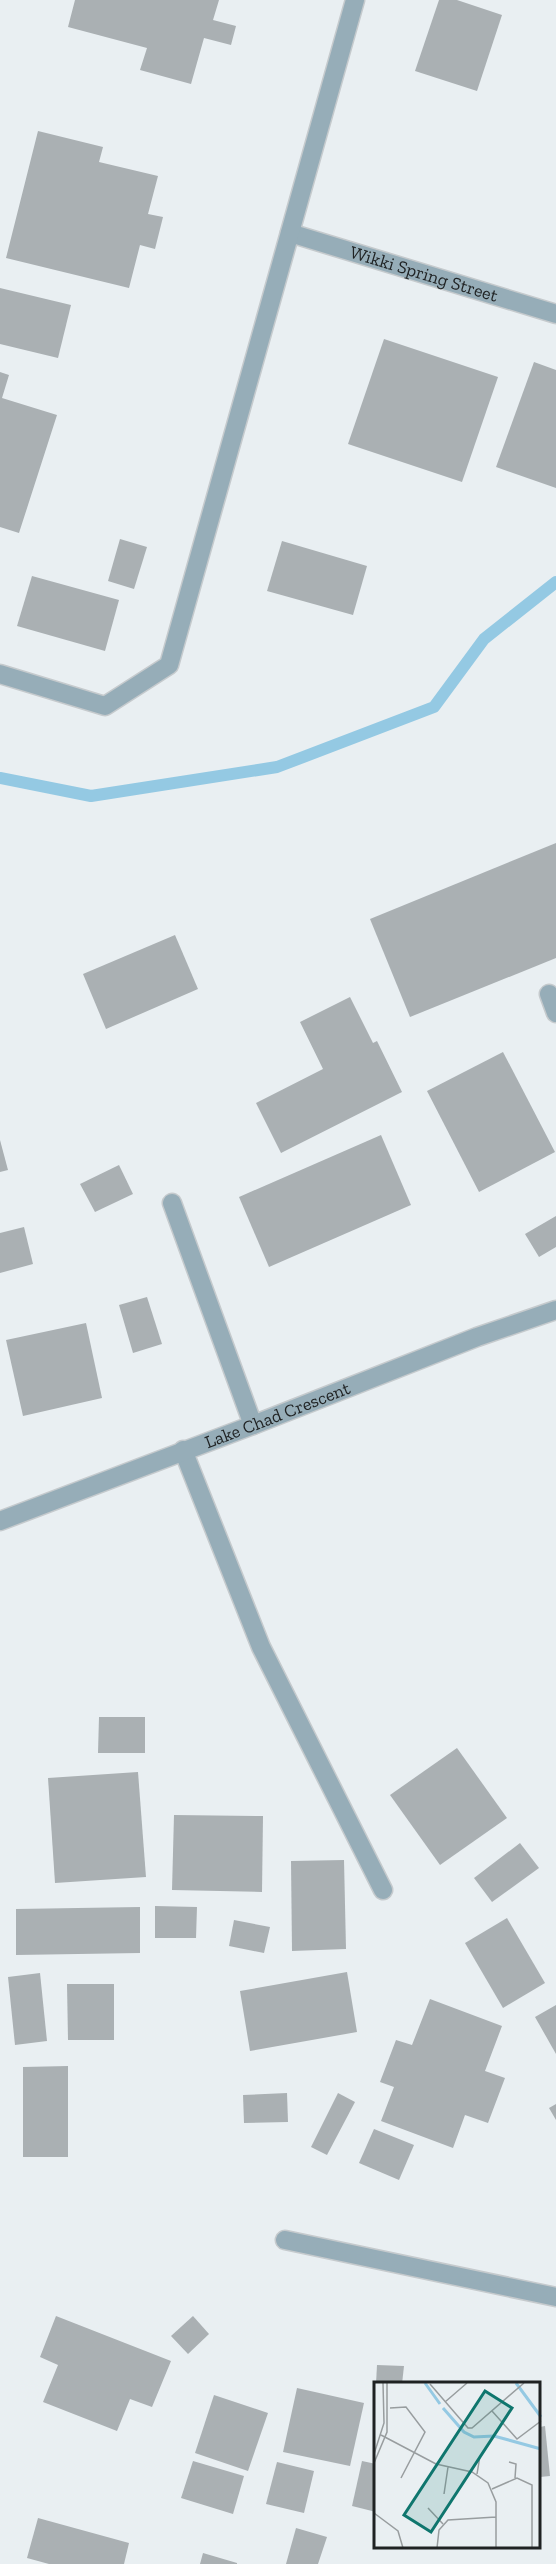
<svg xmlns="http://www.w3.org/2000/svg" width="556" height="2564" font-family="'Zilla Slab',serif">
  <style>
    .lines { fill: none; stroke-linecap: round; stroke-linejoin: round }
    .stream { stroke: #94c9e3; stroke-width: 12 }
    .building { fill: #aab0b3 }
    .lane-casing { stroke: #c5cacd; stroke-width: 21 }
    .street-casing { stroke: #c5cacd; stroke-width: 21 }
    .lane { stroke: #96adb8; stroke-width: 18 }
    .street { stroke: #96adb8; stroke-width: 18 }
    .labels { text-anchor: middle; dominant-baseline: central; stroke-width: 5; stroke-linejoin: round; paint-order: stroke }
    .street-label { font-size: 18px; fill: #1f2223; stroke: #f7fcff }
    .inset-river { fill: none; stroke: #94c9e3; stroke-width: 3 }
    .inset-road { fill: none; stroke: #989d9f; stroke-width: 1.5 }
    .view { fill: #0f766e; fill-opacity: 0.15; stroke: #0f766e; stroke-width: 3 }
    .inset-edge { fill: none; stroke: #1f2223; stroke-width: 3 }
  </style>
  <rect width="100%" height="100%" fill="#e9eff2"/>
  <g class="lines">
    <polyline class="stream" points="0,778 91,796 277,767 434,707 484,639 556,582"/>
  </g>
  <g class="building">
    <polygon points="75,0 219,0 213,20 236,26 231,45 204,38 191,84 140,70 147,48 68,27"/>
    <polygon points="439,0 457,0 502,15 477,91 415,71"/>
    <polygon points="38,131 103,147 99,162 158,176 148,214 163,217 155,249 140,245 129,288 6,258"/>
    <polygon points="0,288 71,305 58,358 0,344"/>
    <polygon points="384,339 498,377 462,482 348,444"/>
    <polygon points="534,362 556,370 556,488 496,467"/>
    <polygon points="0,372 9,375 2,398 57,415 19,533 0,527"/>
    <polygon points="120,539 147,547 134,589 108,581"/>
    <polygon points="282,541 367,566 353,615 267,591"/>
    <polygon points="32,576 119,600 105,651 17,626"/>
    <polygon points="556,843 556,958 410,1017 370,919"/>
    <polygon points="175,935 198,989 106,1029 83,974"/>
    <polygon points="350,997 373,1043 377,1041 402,1092 281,1153 256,1103 323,1069 300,1022"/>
    <polygon points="503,1052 555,1152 479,1192 427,1091"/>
    <polygon points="381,1135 411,1205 269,1267 239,1197"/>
    <polygon points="0,1140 8,1170 0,1172"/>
    <polygon points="119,1165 133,1194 95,1212 80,1184"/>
    <polygon points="556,1216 556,1247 539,1257 525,1234"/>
    <polygon points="24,1227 33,1264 0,1273 0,1233"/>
    <polygon points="147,1297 162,1344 133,1353 119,1305"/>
    <polygon points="86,1323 102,1398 23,1416 6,1340"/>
    <polygon points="99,1717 145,1717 145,1753 98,1753"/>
    <polygon points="457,1748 507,1818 440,1865 390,1795"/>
    <polygon points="138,1772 146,1877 55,1883 48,1778"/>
    <polygon points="174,1815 263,1816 262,1892 172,1890"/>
    <polygon points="520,1843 539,1868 492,1902 474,1878"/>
    <polygon points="344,1860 346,1949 292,1951 291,1861"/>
    <polygon points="155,1906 197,1907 196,1938 155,1938"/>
    <polygon points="140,1907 140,1953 16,1955 16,1909"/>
    <polygon points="507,1918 545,1983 503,2008 465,1943"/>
    <polygon points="234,1920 270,1927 264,1953 229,1946"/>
    <polygon points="347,1972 357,2032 250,2051 240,1991"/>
    <polygon points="40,1973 47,2041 15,2045 8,1977"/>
    <polygon points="67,1984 114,1984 114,2040 68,2040"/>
    <polygon points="430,1999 502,2026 485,2071 505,2078 488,2123 465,2115 453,2148 381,2121 394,2087 380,2082 396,2040 412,2045"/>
    <polygon points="556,2005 556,2054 535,2017"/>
    <polygon points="68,2066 68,2157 23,2157 23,2067"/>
    <polygon points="287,2093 288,2122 244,2123 243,2095"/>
    <polygon points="338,2093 355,2102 327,2155 311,2147"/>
    <polygon points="556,2104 556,2120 549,2108"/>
    <polygon points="374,2129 414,2145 399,2180 359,2163"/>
    <polygon points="56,2316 171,2361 152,2407 130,2399 117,2431 43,2402 58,2365 40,2357"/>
    <polygon points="193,2316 209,2334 188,2354 171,2336"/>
    <polygon points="377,2365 404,2366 402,2384 376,2384"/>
    <polygon points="297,2388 364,2403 350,2466 283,2452"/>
    <polygon points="214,2395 268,2413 248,2471 195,2453"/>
    <polygon points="374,2400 376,2400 376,2417 373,2416"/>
    <polygon points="545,2426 550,2476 540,2477 540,2427"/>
    <polygon points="193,2461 244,2476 233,2514 181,2498"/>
    <polygon points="362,2461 376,2464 376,2512 352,2506"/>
    <polygon points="277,2462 314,2471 304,2513 266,2504"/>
    <polygon points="38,2518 129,2543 124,2564 49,2564 27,2558"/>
    <polygon points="296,2528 327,2537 318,2564 286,2564"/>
    <polygon points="203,2553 237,2563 237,2564 200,2564"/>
  </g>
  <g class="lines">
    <g class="lane-casing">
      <g id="lane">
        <polyline points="549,994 556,1013"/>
        <polyline points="172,1203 253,1425"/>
      </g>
    </g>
    <g class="street-casing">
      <g id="street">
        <path id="s1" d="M 290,233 L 556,314"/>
        <polyline points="0,674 105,706 169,665 355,0"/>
        <polyline points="183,1450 261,1647 383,1890"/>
        <path id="s2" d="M 0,1521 L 253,1425 L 477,1337 L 556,1310"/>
        <polyline points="285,2240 556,2297"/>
      </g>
    </g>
    <use href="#lane" class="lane"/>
    <use href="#street" class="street"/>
  </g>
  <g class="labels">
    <g class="street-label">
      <text stroke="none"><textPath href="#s1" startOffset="140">Wikki Spring Street</textPath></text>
      <text stroke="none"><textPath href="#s2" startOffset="297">Lake Chad Crescent</textPath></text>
    </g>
  </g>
  <g transform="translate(374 2382)">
    <rect width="166" height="166" fill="#e9eff2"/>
    <path class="inset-river" d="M 51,1 L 66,22M 142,1 L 167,35M 69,26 L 90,50 L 100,55 L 120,54 L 167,67"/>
    <path class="inset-road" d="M 56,2 L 94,46 L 98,46 L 150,1M 71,20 L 93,1M 16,26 L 32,25 L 51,50 L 27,96M 118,29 L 143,57 L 167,39M 7,53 L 62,82 L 98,90 L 114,101 L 122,120 L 122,166M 0,72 L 10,41 L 9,1M 135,80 L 142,82 L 141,96M 0,81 L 13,50 L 13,1M 103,92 L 106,74M 118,107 L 143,96 L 158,103 L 158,166M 70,112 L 74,85M 54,126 L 69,142M 0,131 L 24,149 L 29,166M 63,166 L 65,148 L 74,138 L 122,135"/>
    <path class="view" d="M 111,9 L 138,26 L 57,150 L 30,133 Z"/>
    <rect width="166" height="166" class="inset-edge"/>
  </g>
</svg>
